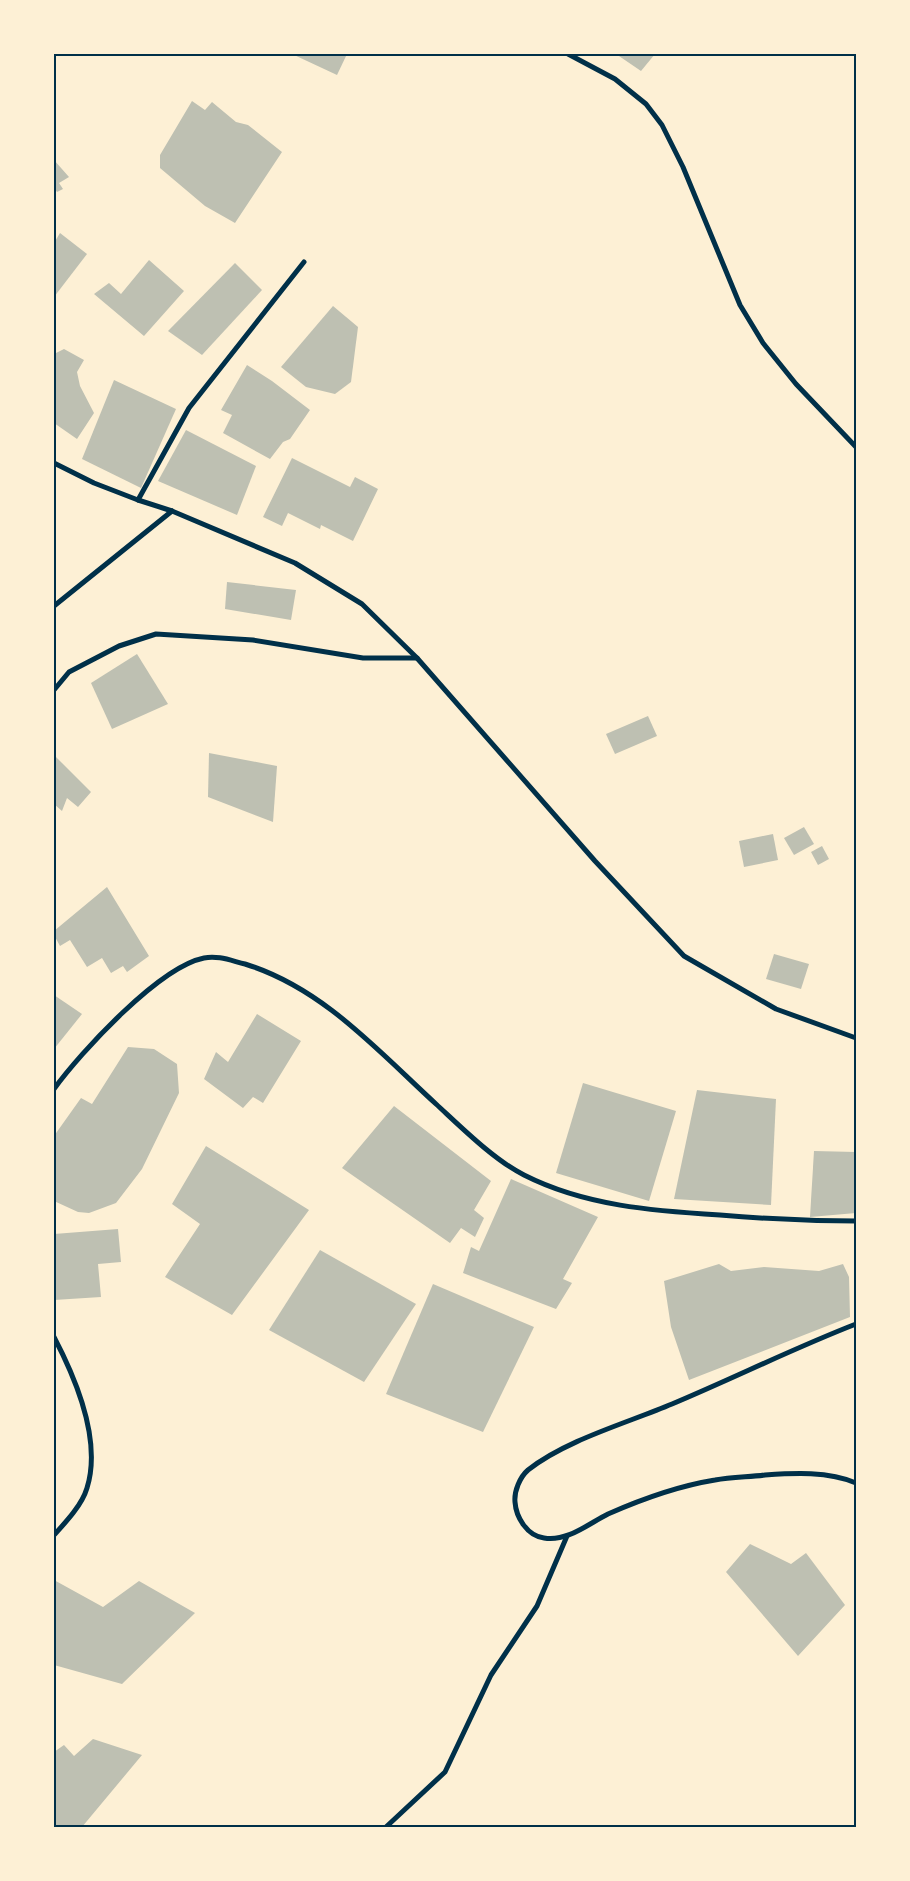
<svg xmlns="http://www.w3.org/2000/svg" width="910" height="1881" font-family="'DejaVu Sans',sans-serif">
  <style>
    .building { fill: #bec0b2 }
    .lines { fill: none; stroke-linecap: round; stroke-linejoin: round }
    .minor { stroke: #003049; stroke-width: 5 }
    .neatline { fill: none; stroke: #003049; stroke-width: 2 }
  </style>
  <rect width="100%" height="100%" fill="#fdf0d5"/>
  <g class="building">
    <polygon points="292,54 347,54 337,75"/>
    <polygon points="616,54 655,54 641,71"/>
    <polygon points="192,101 205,110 212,102 236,122 248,125 282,152 235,223 205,206 160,168 160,155"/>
    <polygon points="54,160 69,177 59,183 63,189 57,192 54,188"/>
    <polygon points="60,233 87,254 54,297 54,243"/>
    <polygon points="149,260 184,291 144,336 94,294 109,283 121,294"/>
    <polygon points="235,263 262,290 202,355 168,331"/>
    <polygon points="333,306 358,327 351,382 335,394 306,387 281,367"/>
    <polygon points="64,349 84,360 77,372 80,386 94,413 77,439 54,423 54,354"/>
    <polygon points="247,365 272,381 310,410 290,439 283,442 270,459 223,433 232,415 221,410"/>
    <polygon points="114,380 176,409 141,488 82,459"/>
    <polygon points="186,430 256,466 237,515 158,481"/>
    <polygon points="292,458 350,487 355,477 378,489 353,541 321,525 320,529 288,513 282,526 263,517"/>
    <polygon points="227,582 296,590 291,620 225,609"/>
    <polygon points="137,654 168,704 112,729 91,683"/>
    <polygon points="648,716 657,736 615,754 606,734"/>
    <polygon points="209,753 277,766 273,822 208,797"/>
    <polygon points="54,755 91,792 78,807 67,798 62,811 54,804 54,793 56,789 54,787"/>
    <polygon points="804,827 814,844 794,855 784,838"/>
    <polygon points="773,834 778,860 744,867 739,841"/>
    <polygon points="822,846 829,859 818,865 811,852"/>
    <polygon points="107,887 149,956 127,972 123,966 111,973 102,958 87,967 70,940 60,946 54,935 54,931"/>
    <polygon points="774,954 809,964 801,989 766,979"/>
    <polygon points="54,995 82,1014 54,1049"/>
    <polygon points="257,1014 301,1041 263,1103 253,1097 243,1108 204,1079 216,1052 228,1062"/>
    <polygon points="128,1047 154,1049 177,1064 179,1093 142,1169 116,1203 89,1213 78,1212 54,1201 54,1136 81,1098 92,1104"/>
    <polygon points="583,1083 676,1111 649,1201 556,1173"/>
    <polygon points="697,1090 776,1099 771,1205 674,1199"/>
    <polygon points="394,1106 491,1181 474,1210 484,1218 475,1237 461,1228 450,1243 342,1168"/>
    <polygon points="206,1146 309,1210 232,1315 165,1277 200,1224 172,1204"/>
    <polygon points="814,1151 856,1152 856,1213 810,1217"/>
    <polygon points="511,1179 598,1217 563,1279 572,1283 556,1309 463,1273 471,1247 479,1251"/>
    <polygon points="118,1229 121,1262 98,1264 101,1297 54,1300 54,1234"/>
    <polygon points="320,1250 416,1304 364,1382 269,1330"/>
    <polygon points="719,1264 731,1271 764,1267 819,1271 843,1264 849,1277 850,1317 689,1380 671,1327 664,1281"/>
    <polygon points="433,1284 534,1327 483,1432 386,1394"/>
    <polygon points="750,1544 791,1564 806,1553 845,1605 798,1656 726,1572"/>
    <polygon points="54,1580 103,1607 139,1581 195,1613 122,1684 54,1665"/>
    <polygon points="93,1739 142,1755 82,1827 54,1827 54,1752 64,1745 74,1756"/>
  </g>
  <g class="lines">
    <g class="minor">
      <polyline points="568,54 615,79 646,104 662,125 683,167 740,305 763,343 796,384 856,447"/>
      <polyline points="54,463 94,483 138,500 172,511 295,563 362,604 417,658 595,861 684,956 776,1009 856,1038"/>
      <polyline points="138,500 189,408 304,262"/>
      <polyline points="54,606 172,511"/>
      <polyline points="54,690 69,672 119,646 156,634 253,640 363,658 417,658"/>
      <path d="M 54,1089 C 81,1052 159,967 204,958 C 218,955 232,961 245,964 C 323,988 378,1051 436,1104 C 461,1127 494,1160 524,1175 C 585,1206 654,1211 720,1215 C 766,1219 811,1221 856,1221"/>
      <path d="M 856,1324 C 794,1348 734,1378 672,1404 C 627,1423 566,1440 528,1470 C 520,1477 514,1491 515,1502 C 516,1517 527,1536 544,1538 C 567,1542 588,1524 608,1514 C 642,1499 678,1486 715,1480 C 731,1477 748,1477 765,1475 C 794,1473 828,1471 856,1483"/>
      <path d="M 54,1337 C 76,1379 102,1440 87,1488 C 82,1505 66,1522 54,1535"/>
      <polyline points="386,1827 445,1772 491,1675 537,1606 567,1536"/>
    </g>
  </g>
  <rect width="910" height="1881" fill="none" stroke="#fdf0d5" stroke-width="110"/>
  <rect x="55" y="55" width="800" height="1771" class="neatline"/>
</svg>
